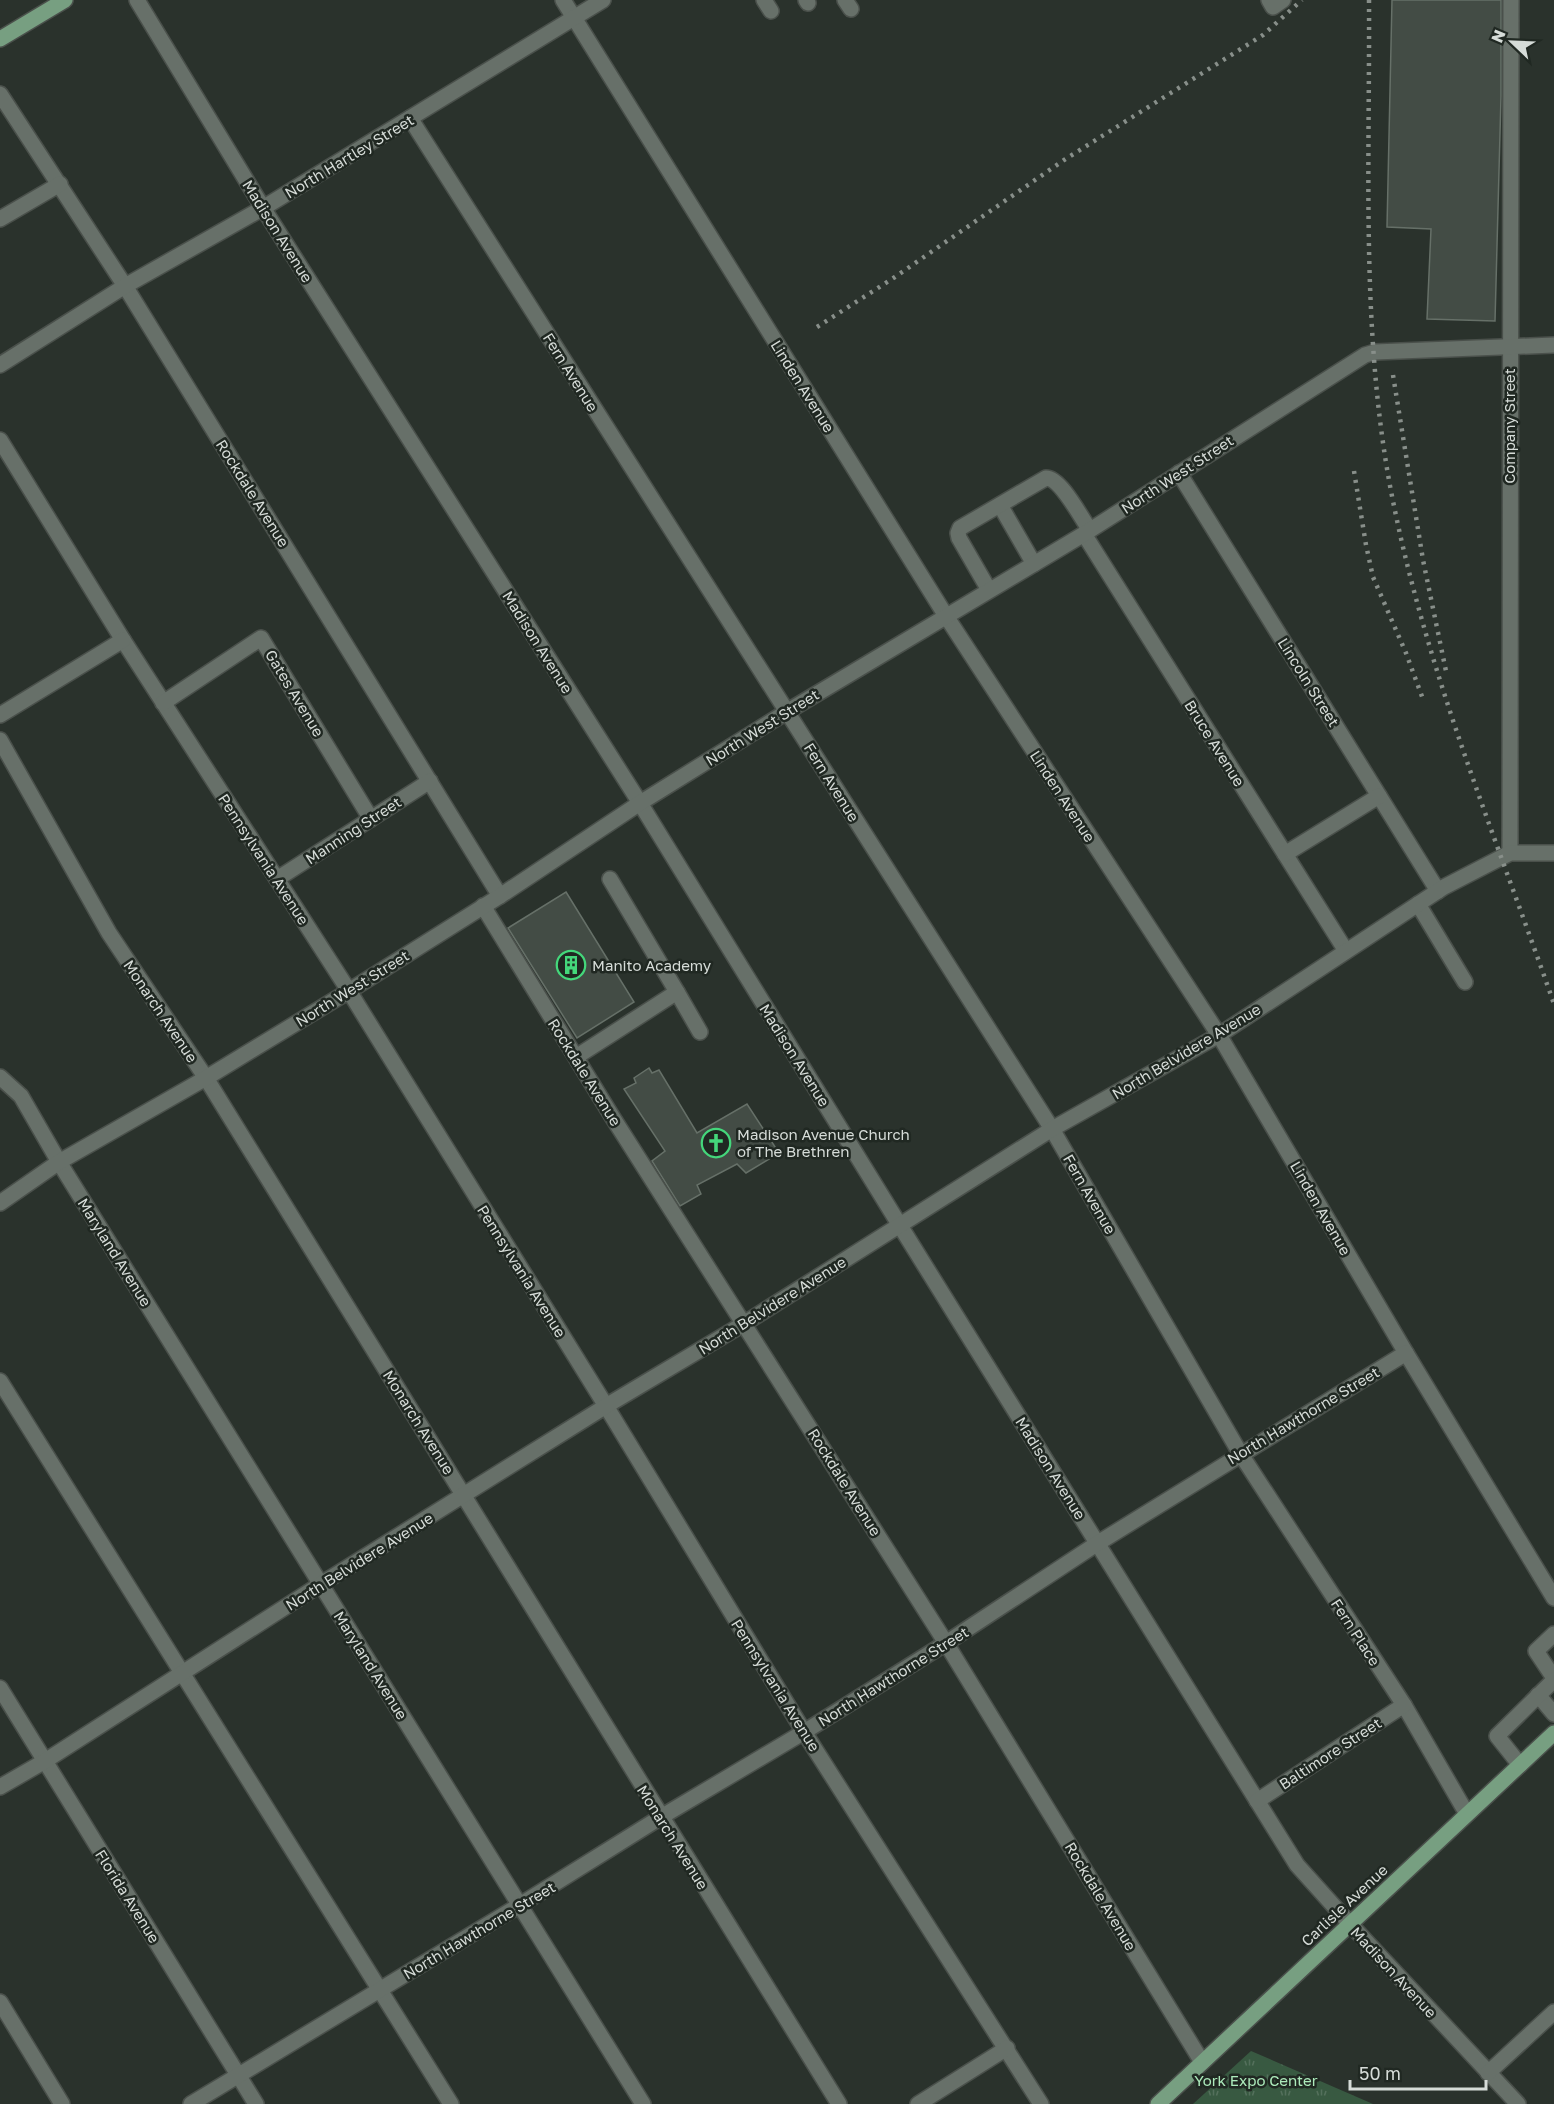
<svg xmlns="http://www.w3.org/2000/svg" width="1554" height="2104" font-family="'Golos Text',sans-serif">
  <style>
    .park { fill: url(#park-tufts) }
    .building { fill: #434c45; stroke: #667068; stroke-width: 1.5 }
    .lines { fill: none; stroke-linecap: round; stroke-linejoin: round }
    .minor-casing { stroke: #4a504b; stroke-width: 18 }
    .major-casing { stroke: #4a504b; stroke-width: 18 }
    .minor { stroke: #677069; stroke-width: 15 }
    .major { stroke: #779f81; stroke-width: 15 }
    .rail { stroke: #888f8a; stroke-width: 4.5; stroke-dasharray: 3 6; stroke-linecap: butt }
    .labels { text-anchor: middle; dominant-baseline: central; stroke-width: 5; stroke-linejoin: round; paint-order: stroke }
    .street-label { font-size: 15px; fill: #d6dcd8; stroke: #202822 }
    .poi-label { font-size: 15px; fill: #d6dcd8; stroke: #202822; text-anchor: start }
    .park-label { font-size: 15px; fill: #aceabb; stroke: #202822 }
  </style>
  <defs>
    <pattern id="park-tufts" width="24" height="20" patternUnits="userSpaceOnUse" patternTransform="scale(1.5)"><rect width="24" height="20" fill="#385941"/><path d="M3 7l-1-3M5 7V3M7 7l1-3M15 17l-1-3M17 17v-4M19 17l1-3" fill="none" stroke="#54705c"/></pattern>
  </defs>
  <rect width="100%" height="100%" fill="#2a322c"/>
  <polygon class="park" points="1251,2051 1373,2104 1193,2104"/>
  <g class="building">
    <polygon points="1392,0 1501,0 1501,96 1495,321 1427,319 1431,229 1387,227"/>
    <polygon points="566,892 634,1002 577,1038 508,928"/>
    <polygon points="649,1068 652,1073 659,1070 697,1133 747,1104 779,1153 746,1173 737,1164 697,1185 701,1194 680,1206 652,1161 665,1151 624,1089 636,1083 634,1078"/>
  </g>
  <g class="lines">
    <g class="minor-casing">
      <g id="minor">
        <polyline points="137,0 263,208 640,803 899,1224 1297,1865 1350,1924 1518,2104"/>
        <polyline points="563,0 946,616 1219,1035 1406,1353 1554,1598"/>
        <polyline points="764,0 771,11"/>
        <polyline points="806,0 808,3"/>
        <polyline points="845,0 851,9"/>
        <polyline points="1269,0 1273,7 1283,0"/>
        <polyline points="0,94 125,286 500,896"/>
        <polyline points="410,118 1052,1129 1240,1453 1404,1705 1467,1814"/>
        <polyline points="0,219 60,184"/>
        <polyline points="0,365 125,286 263,208 603,0"/>
        <polyline points="0,440 123,640 349,991 606,1406 804,1732 1041,2104"/>
        <polyline points="1179,473 1438,891"/>
        <polyline points="1000,505 1034,564"/>
        <polyline points="1084,534 1346,951"/>
        <path d="M 989,590 L 959,538 L 958,533 L 960,528 L 1046,478 C 1061,478 1081,518 1090,530"/>
        <polyline points="163,703 261,638 371,819"/>
        <polyline points="0,715 123,640"/>
        <polyline points="0,740 109,933 206,1078 839,2104"/>
        <polyline points="1510,853 1511,0"/>
        <polyline points="1285,854 1379,796"/>
        <polyline points="277,879 430,781"/>
        <polyline points="1418,904 1465,982"/>
        <polyline points="483,906 613,1118 946,1643 1202,2062"/>
        <polyline points="677,992 700,1032"/>
        <polyline points="576,1057 677,992 610,879"/>
        <polyline points="0,1077 21,1096 59,1162 643,2104"/>
        <polyline points="0,1203 59,1162 206,1078 349,991 500,896 640,803 788,711 1084,534 1365,355 1375,352 1554,345"/>
        <polyline points="0,1381 451,2104"/>
        <polyline points="1554,1634 1536,1651 1554,1678"/>
        <polyline points="0,1688 256,2104"/>
        <polyline points="1538,1695 1554,1714"/>
        <polyline points="1520,1765 1497,1736 1554,1680"/>
        <polyline points="0,1787 45,1761 321,1584 606,1406 745,1323 1052,1129 1219,1035 1444,887 1510,853 1554,853"/>
        <polyline points="1257,1801 1404,1705"/>
        <polyline points="0,2002 62,2104"/>
        <polyline points="1488,2073 1554,2012"/>
        <polyline points="191,2104 520,1905 661,1817 804,1732 946,1643 1098,1543 1406,1353"/>
        <polyline points="918,2104 1007,2048"/>
      </g>
    </g>
    <g class="major-casing">
      <g id="major">
        <polyline points="0,39 65,0"/>
        <polyline points="1158,2104 1554,1733"/>
      </g>
    </g>
    <use href="#minor" class="minor"/>
    <use href="#major" class="major"/>
    <g class="rail">
      <path d="M 1369,0 C 1370,166 1360,343 1394,506 C 1429,678 1497,840 1554,1004"/>
      <polyline points="817,327 895,277 1064,160 1263,35 1302,0"/>
      <polyline points="1393,375 1423,560 1447,676"/>
      <polyline points="1354,471 1366,545 1373,577 1406,653 1424,702"/>
    </g>
  </g>
  <defs>
    <g id="building-ring" transform="scale(1.5)"><circle r="9.5" fill="#202822" stroke="#44d77b" stroke-width="1.5"/><path d="M-4-6H4V6H1V3H-1V6H-4ZM-2.5-4.3h1.7v1.8h-1.7ZM.8-4.3h1.7v1.8H.8ZM-2.5-1h1.7V.8h-1.7ZM.8-1h1.7V.8H.8Z" fill="#44d77b"/></g>
    <g id="church-ring" transform="scale(1.5)"><circle r="9.5" fill="#202822" stroke="#44d77b" stroke-width="1.5"/><path d="M-1.2-6h2.4v3.5h3.3v2.4h-3.3V6h-2.4V-.1h-3.3v-2.4h3.3Z" fill="#44d77b"/></g>
  </defs>
  <g fill-rule="evenodd">
    <use href="#building-ring" x="571" y="965"/>
    <use href="#church-ring" x="716" y="1143"/>
  </g>
  <g class="labels">
    <g class="street-label">
      <text transform="translate(349 156) rotate(-31)">North Hartley Street</text>
      <text transform="translate(278 231) rotate(58)">Madison Avenue</text>
      <text transform="translate(571 372) rotate(58)">Fern Avenue</text>
      <text transform="translate(803 386) rotate(58)">Linden Avenue</text>
      <text transform="translate(1509 426) rotate(-90)">Company Street</text>
      <text transform="translate(1177 474) rotate(-33)">North West Street</text>
      <text transform="translate(253 493) rotate(58)">Rockdale Avenue</text>
      <text transform="translate(538 642) rotate(58)">Madison Avenue</text>
      <text transform="translate(1309 682) rotate(58)">Lincoln Street</text>
      <text transform="translate(295 693) rotate(59)">Gates Avenue</text>
      <text transform="translate(762 727) rotate(-32)">North West Street</text>
      <text transform="translate(1215 743) rotate(58)">Bruce Avenue</text>
      <text transform="translate(832 782) rotate(58)">Fern Avenue</text>
      <text transform="translate(1063 796) rotate(57)">Linden Avenue</text>
      <text transform="translate(353 830) rotate(-33)">Manning Street</text>
      <text transform="translate(264 859) rotate(57)">Pennsylvania Avenue</text>
      <text transform="translate(352 988) rotate(-32)">North West Street</text>
      <text transform="translate(161 1011) rotate(56)">Monarch Avenue</text>
      <text transform="translate(1186 1051) rotate(-31)">North Belvidere Avenue</text>
      <text transform="translate(795 1055) rotate(58)">Madison Avenue</text>
      <text transform="translate(585 1072) rotate(58)">Rockdale Avenue</text>
      <text transform="translate(1090 1194) rotate(60)">Fern Avenue</text>
      <text transform="translate(1321 1208) rotate(60)">Linden Avenue</text>
      <text transform="translate(115 1252) rotate(58)">Maryland Avenue</text>
      <text transform="translate(522 1271) rotate(58)">Pennsylvania Avenue</text>
      <text transform="translate(772 1305) rotate(-32)">North Belvidere Avenue</text>
      <text transform="translate(1303 1415) rotate(-31)">North Hawthorne Street</text>
      <text transform="translate(419 1422) rotate(58)">Monarch Avenue</text>
      <text transform="translate(1051 1468) rotate(58)">Madison Avenue</text>
      <text transform="translate(845 1482) rotate(58)">Rockdale Avenue</text>
      <text transform="translate(359 1561) rotate(-32)">North Belvidere Avenue</text>
      <text transform="translate(1356 1632) rotate(57)">Fern Place</text>
      <text transform="translate(371 1665) rotate(58)">Maryland Avenue</text>
      <text transform="translate(893 1676) rotate(-32)">North Hawthorne Street</text>
      <text transform="translate(776 1685) rotate(58)">Pennsylvania Avenue</text>
      <text transform="translate(1330 1753) rotate(-33)">Baltimore Street</text>
      <text transform="translate(673 1837) rotate(58)">Monarch Avenue</text>
      <text transform="translate(128 1896) rotate(58)">Florida Avenue</text>
      <text transform="translate(1101 1896) rotate(59)">Rockdale Avenue</text>
      <text transform="translate(1344 1905) rotate(-43)">Carlisle Avenue</text>
      <text transform="translate(479 1930) rotate(-31)">North Hawthorne Street</text>
      <text transform="translate(1394 1972) rotate(47)">Madison Avenue</text>
    </g>
    <g class="poi-label">
      <text x="592" y="965">Manito Academy</text>
      <text x="737" y="1134">Madison Avenue Church<tspan x="737" dy="17">of The Brethren</tspan></text>
    </g>
    <g class="park-label">
      <text x="1256" y="2080">York Expo Center</text>
    </g>
  </g>
  <g transform="translate(1512 42) rotate(293)" stroke="#202822" stroke-width="4.5" paint-order="stroke">
  <path d="M0-4.5L10 22L0 15L-10 22Z" fill="#d6dcd8"/>
  <text y="-9" font-size="16" font-weight="bold" text-anchor="middle" fill="#d6dcd8">N</text>
  </g>
  <path d="M1350 2080v9h136v-9" fill="none" stroke="#d6dcd8" stroke-width="3"/>
  <text x="1359" y="2080" font-size="18" fill="#d6dcd8" stroke="#202822" stroke-width="4.5" paint-order="stroke">50 m</text>
</svg>
